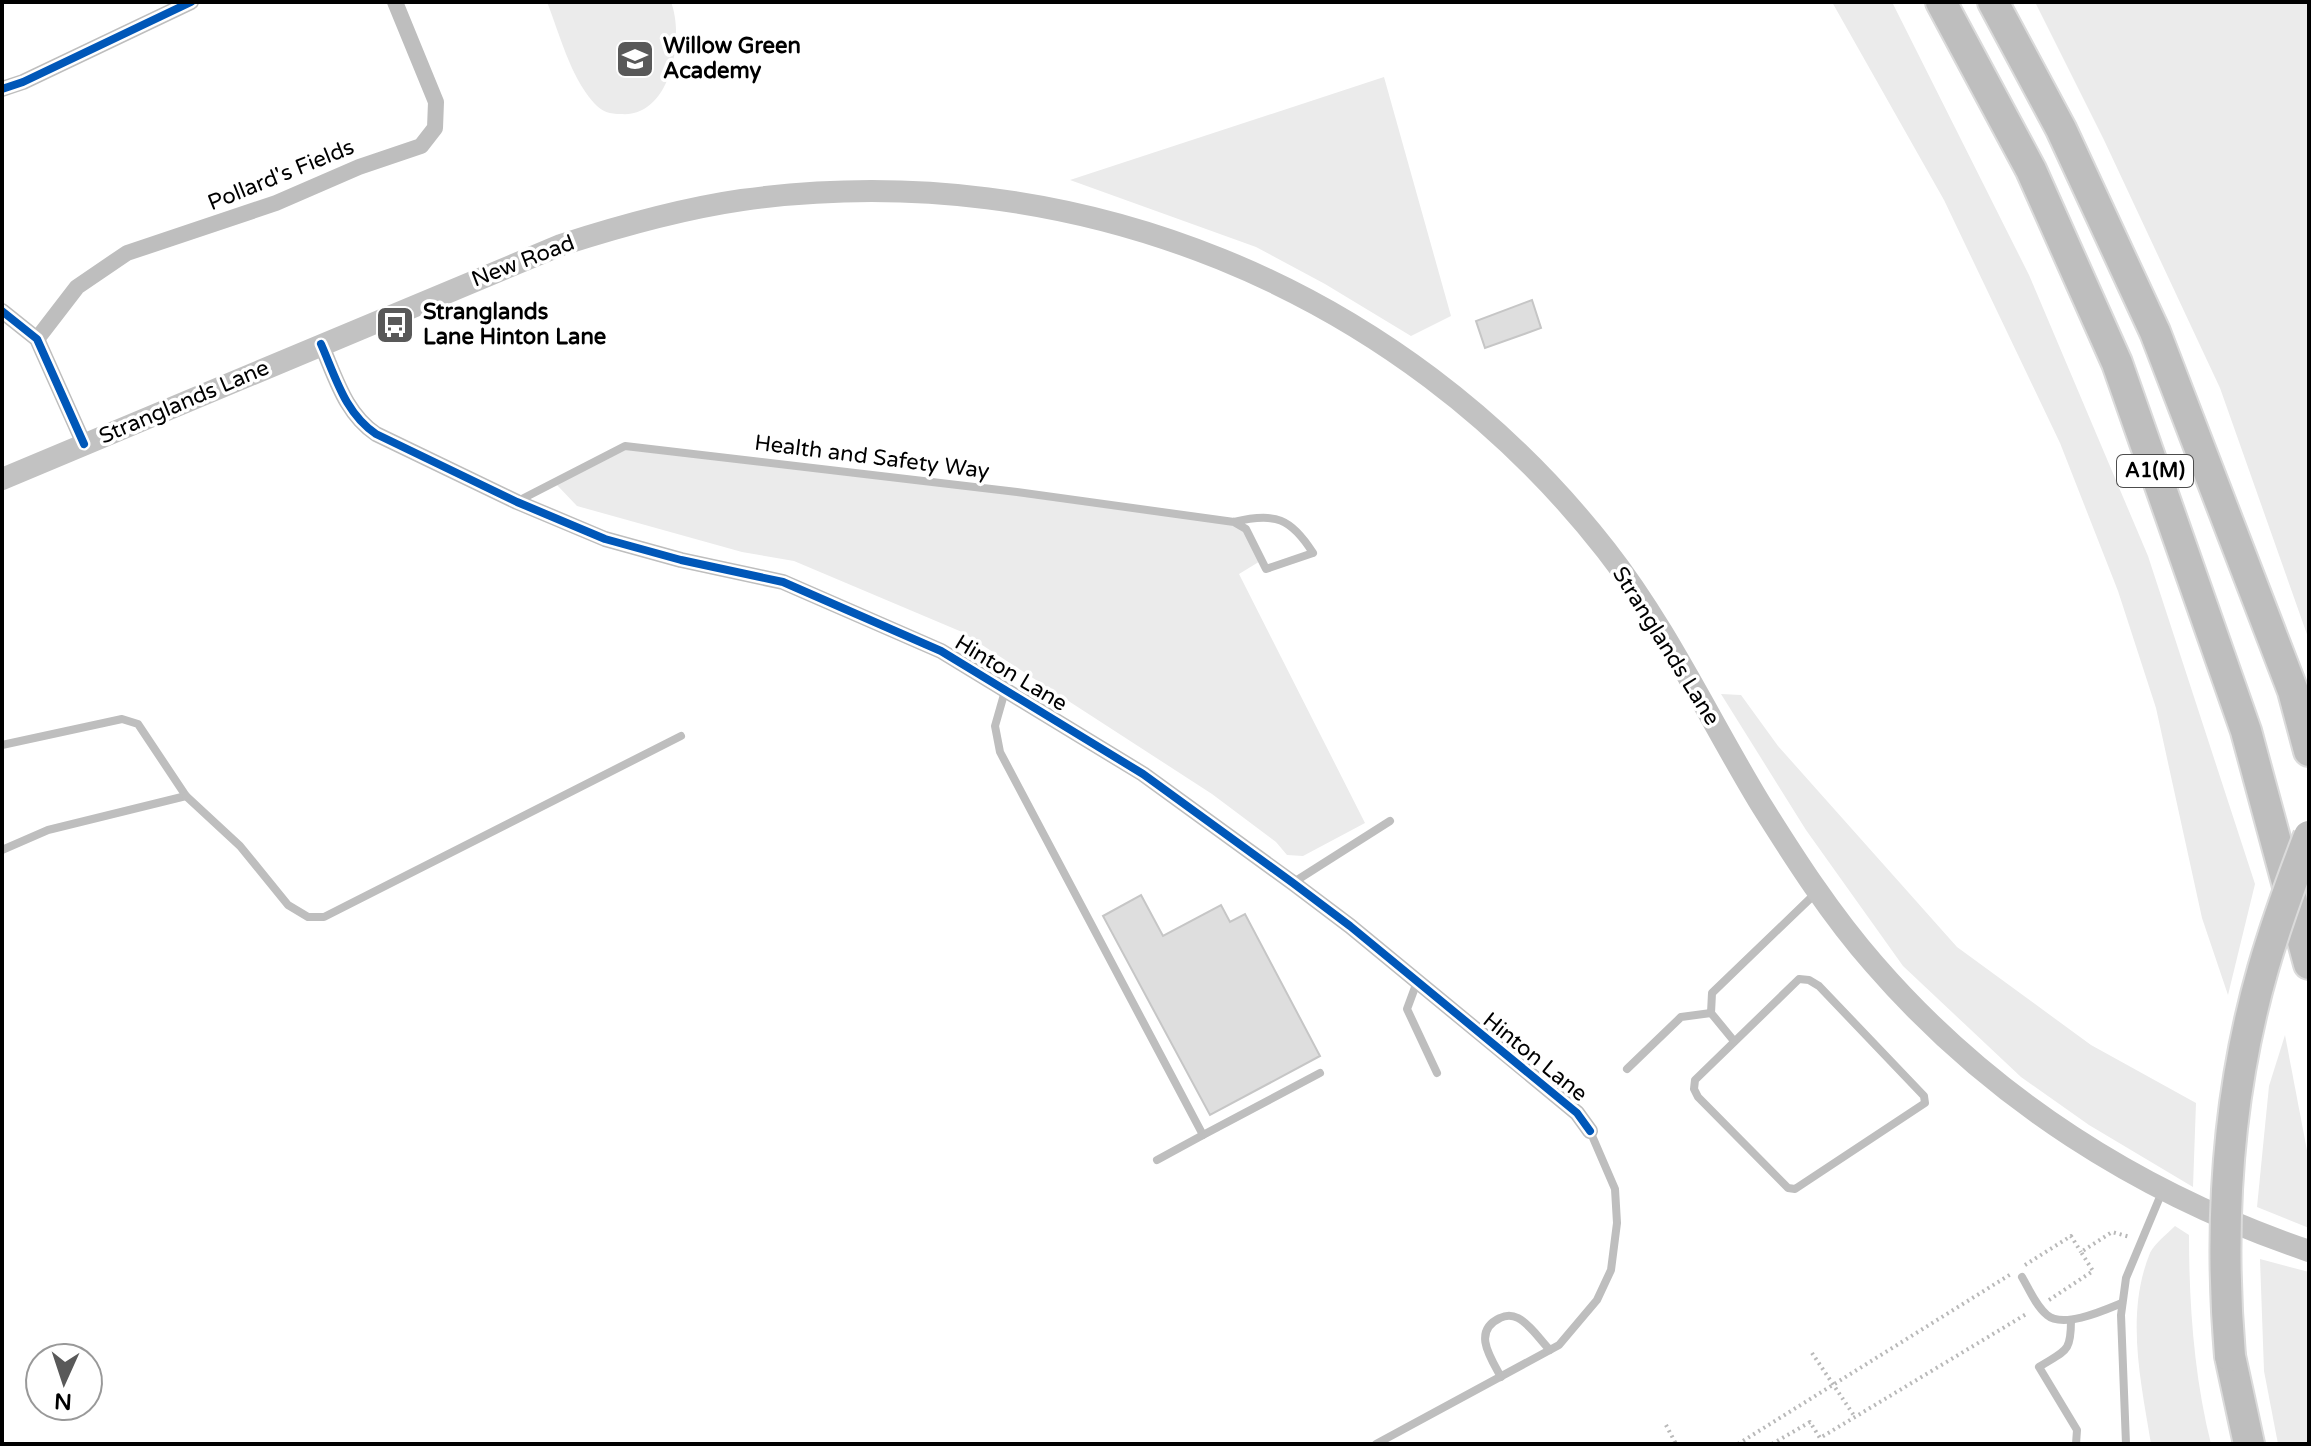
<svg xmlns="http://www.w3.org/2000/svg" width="2311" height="1446" font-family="'Varela Round',sans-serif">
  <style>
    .green { fill: #ebebeb }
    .building { fill: #dedede; stroke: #c6c6c6; stroke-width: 2 }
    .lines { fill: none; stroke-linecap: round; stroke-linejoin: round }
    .motorway-casing { stroke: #dbdbdb; stroke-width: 34 }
    .path { stroke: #b9b9b9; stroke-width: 4; stroke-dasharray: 2 4; stroke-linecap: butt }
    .service { stroke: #bebebe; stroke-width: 8 }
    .minor { stroke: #bebebe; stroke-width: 16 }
    .secondary { stroke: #c2c2c2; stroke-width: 22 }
    .motorway { stroke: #bebebe; stroke-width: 30 }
    .motorway-bridge-casing { stroke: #dbdbdb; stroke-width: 34; stroke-linecap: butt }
    .motorway-bridge { stroke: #bebebe; stroke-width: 30 }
    .cycleway-casing { stroke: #fff; stroke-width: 13 }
    .cycleway { stroke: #0057b8; stroke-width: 8 }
    .labels { text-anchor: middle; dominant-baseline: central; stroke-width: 7; stroke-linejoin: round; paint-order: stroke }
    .shield { fill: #fff; stroke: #4c4c4c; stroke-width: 2 }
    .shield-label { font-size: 20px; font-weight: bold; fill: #000 }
    .poi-label { font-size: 22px; font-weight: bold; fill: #000; stroke: #fff; text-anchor: start }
    .street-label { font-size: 22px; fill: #000; stroke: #fff }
  </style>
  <rect width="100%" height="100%" fill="#fff"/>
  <g class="green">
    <path d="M 547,2 L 671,2 C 685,38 671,118 621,114 C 610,114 602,112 594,103 C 570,76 560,35 547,2 Z"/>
    <polygon points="1832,2 1892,2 2029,275 2148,556 2255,884 2228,995 2202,918 2156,708 2118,591 2060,443 1944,200"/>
    <polygon points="2035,2 2309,2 2309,640 2220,388 2104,140"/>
    <polygon points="1384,77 1451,316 1411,336 1325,284 1256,247 1070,180"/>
    <polygon points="625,446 1234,522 1251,538 1262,560 1239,574 1365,823 1303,856 1287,855 1276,842 1212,794 962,632 794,561 742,552 577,506 556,484"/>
    <polygon points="1721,694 1741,695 1778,746 1957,947 2091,1045 2196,1103 2193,1187 2089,1125 2021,1077 1903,966 1806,830"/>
    <polygon points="2285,1035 2309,1161 2309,1228 2257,1207 2269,1086"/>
    <path d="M 2175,1226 L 2189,1235 C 2189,1304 2194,1376 2211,1444 L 2151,1444 C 2141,1382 2125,1314 2150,1253 C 2155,1243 2167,1234 2175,1226 Z"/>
    <polygon points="2260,1259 2309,1272 2309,1444 2278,1444 2264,1371"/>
  </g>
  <g class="building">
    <polygon points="1532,300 1541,328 1485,348 1476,321"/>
    <polygon points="1141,895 1163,936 1221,905 1230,922 1245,914 1320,1056 1210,1115 1103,916"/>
  </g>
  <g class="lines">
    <g class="motorway-casing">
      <g id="motorway">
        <polyline points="1941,2 2031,170 2117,363 2246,731 2309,964"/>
        <polyline points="1993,2 2061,129 2155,332 2293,691 2309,751"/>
        <polyline points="2230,1356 2249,1444"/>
      </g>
    </g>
    <g class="path">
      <polyline points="2025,1265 2071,1236 2081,1252"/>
      <polyline points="2049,1300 2093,1271 2081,1252 2112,1232 2130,1237"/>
      <polyline points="1812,1353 1855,1417"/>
      <polyline points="1666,1425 1676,1444"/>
      <polyline points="1738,1444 2011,1274"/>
      <polyline points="1772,1444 1810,1422 1820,1438 2028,1313"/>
    </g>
    <g class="service">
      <path d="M 518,501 L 625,446 L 1017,492 L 1234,522 C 1275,512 1291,518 1313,553 L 1266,569 L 1246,529 L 1234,522"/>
      <polyline points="1005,691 995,726 1000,752 1203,1135 1320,1073"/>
      <polyline points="2,745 122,719 138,724 186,796 48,830 2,850"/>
      <polyline points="186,796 240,846 288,905 308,917 324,917 681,736"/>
      <polyline points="1294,882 1390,821"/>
      <polygon points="1799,979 1809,980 1819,986 1924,1096 1925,1103 1795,1189 1788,1188 1698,1097 1694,1089 1695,1080"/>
      <polyline points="1417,982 1407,1009 1437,1073"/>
      <polyline points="1734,1041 1711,1013 1712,993 1818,891"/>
      <polyline points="1627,1069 1681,1017 1711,1013"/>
      <polyline points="1157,1160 1203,1135"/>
      <path d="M 2022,1277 C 2029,1289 2036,1306 2047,1315 C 2063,1329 2105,1310 2122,1303"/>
      <path d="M 2071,1320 C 2071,1353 2066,1350 2039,1367 L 2077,1430 L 2076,1444"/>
      <path d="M 1501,1377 C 1490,1357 1472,1331 1500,1318 C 1506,1315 1512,1315 1518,1318 C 1531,1325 1540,1340 1550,1350"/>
      <polyline points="1376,1444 1559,1345 1597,1300 1611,1270 1617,1223 1615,1189 1590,1131"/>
      <polyline points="2126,1444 2121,1315 2126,1278 2162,1192"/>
    </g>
    <g class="minor">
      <polyline points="2,89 23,82 191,2"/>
      <polyline points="2,311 37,339 84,444"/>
      <polyline points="37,339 77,287 127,253 276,203 359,167 421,146 435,128 436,102 395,2"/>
      <path d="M 321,344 C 336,378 345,413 376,434 L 517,502 L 605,539 L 681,560 L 783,582 L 941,651 L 1143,774 L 1293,883 L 1350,926 L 1577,1113 L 1590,1131"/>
    </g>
    <path class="secondary" d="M 2,479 L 561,245 C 620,226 680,209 742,200 C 1073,154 1400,287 1606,550 C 1667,628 1709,719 1760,803 C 1795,859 1831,915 1874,964 C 1991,1099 2141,1194 2309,1251"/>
    <use href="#motorway" class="motorway"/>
    <g class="motorway-bridge-casing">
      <path id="motorway-bridge" d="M 2230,1356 C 2219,1225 2227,1095 2263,969 C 2276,924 2292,880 2309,836"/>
    </g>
    <use href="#motorway-bridge" class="motorway-bridge"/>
    <g class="cycleway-casing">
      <g id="cycleway">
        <polyline points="2,89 23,82 191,2"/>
        <polyline points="2,311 37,339 84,444"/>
        <path d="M 321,344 C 336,378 345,413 376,434 L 517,502 L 605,539 L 681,560 L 783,582 L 941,651 L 1143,774 L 1293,883 L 1350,926 L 1577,1113 L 1590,1131"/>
      </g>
    </g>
    <use href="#cycleway" class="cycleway"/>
  </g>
  <defs>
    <g id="school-square" transform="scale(2)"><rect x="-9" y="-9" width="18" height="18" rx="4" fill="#595959" stroke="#fff"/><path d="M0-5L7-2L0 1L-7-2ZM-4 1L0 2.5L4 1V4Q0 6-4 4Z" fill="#fff"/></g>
    <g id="bus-square" transform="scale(2)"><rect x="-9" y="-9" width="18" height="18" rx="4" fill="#595959" stroke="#fff"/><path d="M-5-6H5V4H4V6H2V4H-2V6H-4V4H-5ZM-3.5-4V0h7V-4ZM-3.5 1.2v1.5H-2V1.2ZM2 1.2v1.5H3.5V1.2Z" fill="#fff"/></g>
  </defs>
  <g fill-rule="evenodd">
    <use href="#school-square" x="635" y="59"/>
    <use href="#bus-square" x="395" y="325"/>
  </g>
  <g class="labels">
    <rect class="shield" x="2117" y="455" width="76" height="32" rx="6"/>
    <g class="shield-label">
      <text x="2155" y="471">A1(M)</text>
    </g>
    <g class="poi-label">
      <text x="663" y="46">Willow Green<tspan x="663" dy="25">Academy</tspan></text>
      <text x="423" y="312">Stranglands<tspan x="423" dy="25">Lane Hinton Lane</tspan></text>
    </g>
    <g class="street-label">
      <text transform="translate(281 175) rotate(-22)">Pollard's Fields</text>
      <text transform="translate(523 261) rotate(-21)">New Road</text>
      <text transform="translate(184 402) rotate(-23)">Stranglands Lane</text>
      <text transform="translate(872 457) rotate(7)">Health and Safety Way</text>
      <text transform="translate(1666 646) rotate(58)">Stranglands Lane</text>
      <text transform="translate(1011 673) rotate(31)">Hinton Lane</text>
      <text transform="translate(1535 1057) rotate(39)">Hinton Lane</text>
    </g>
  </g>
  <rect width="2311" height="1446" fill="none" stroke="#000000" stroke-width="8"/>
  <g transform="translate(64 1382) rotate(183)"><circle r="38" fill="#ffffff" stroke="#999999" stroke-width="2"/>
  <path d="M0-6L14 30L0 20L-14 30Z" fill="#595959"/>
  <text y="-12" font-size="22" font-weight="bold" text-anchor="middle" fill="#000000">N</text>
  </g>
</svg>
